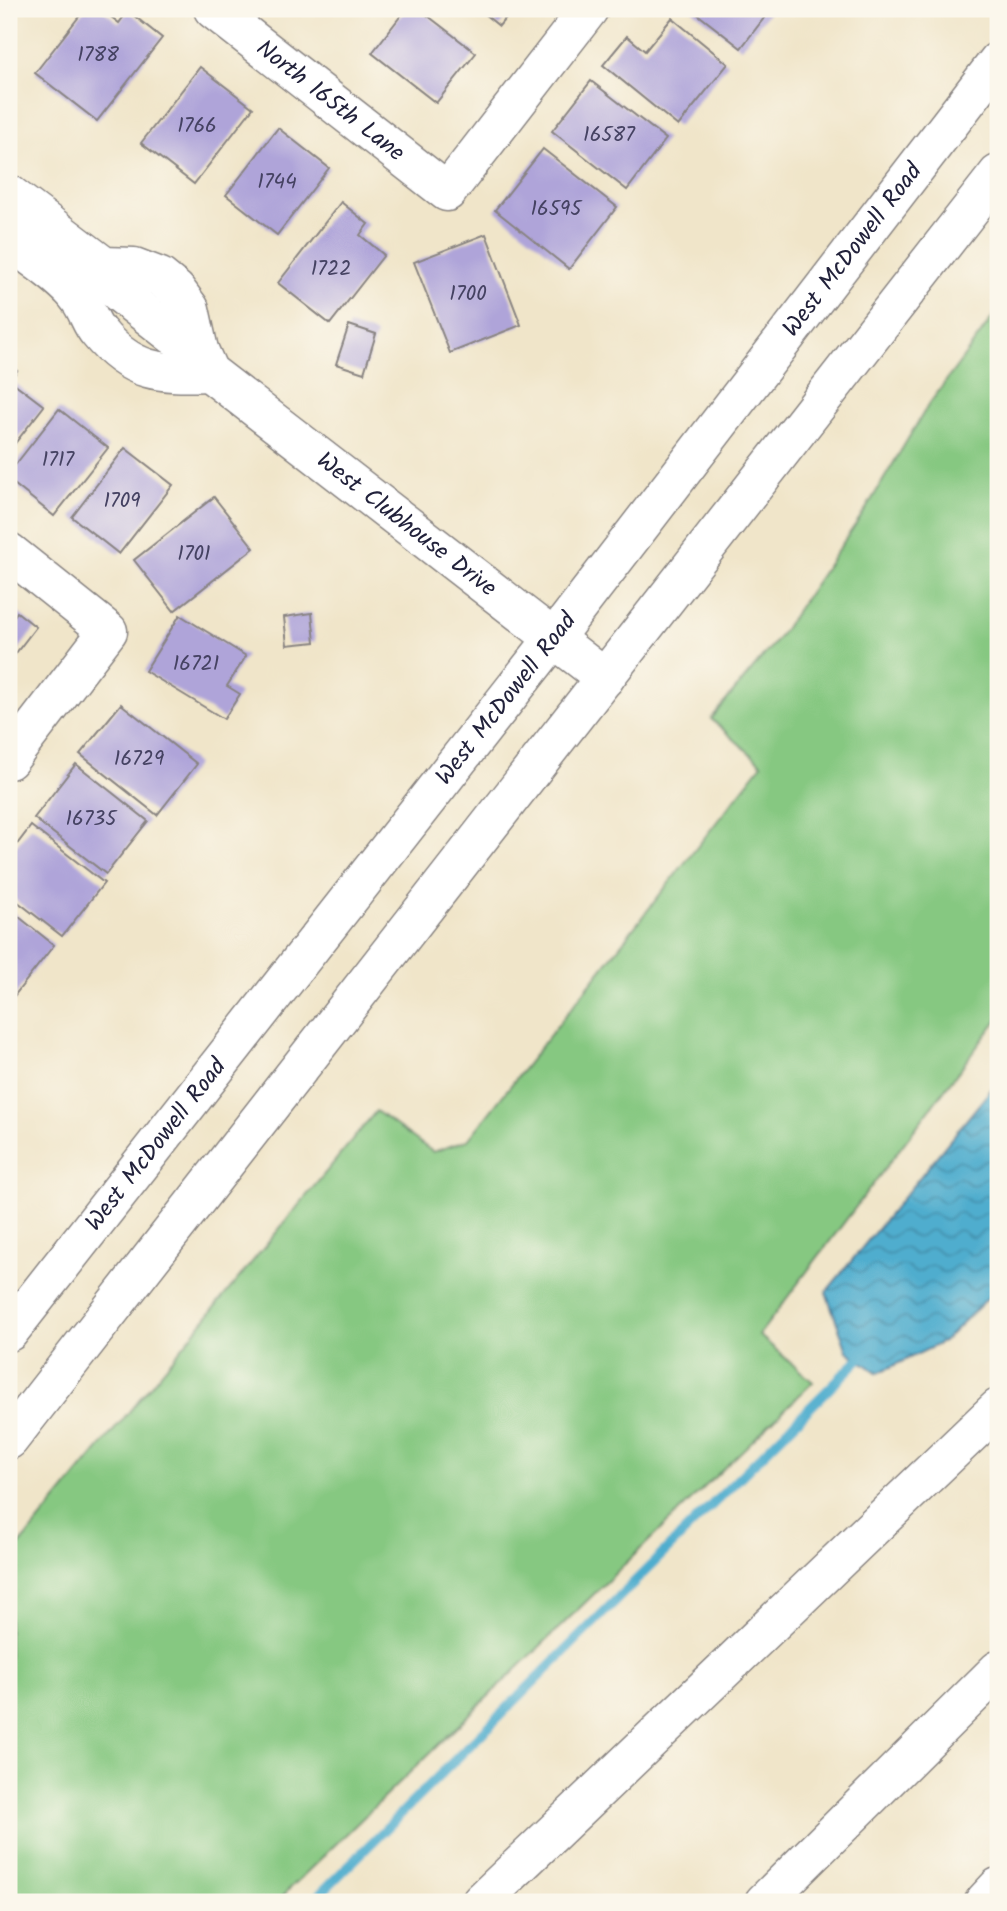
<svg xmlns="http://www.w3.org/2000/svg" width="1007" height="1911" font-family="Kalam,sans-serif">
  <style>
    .grass { fill: #86c881; stroke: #54755e; stroke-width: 2 }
    .water { fill: url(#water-waves); stroke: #396884; stroke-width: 2 }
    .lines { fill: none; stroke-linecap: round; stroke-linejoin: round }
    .stream { stroke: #50adce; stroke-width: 10 }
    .building { fill: #afa4d9 }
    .minor-casing { stroke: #898482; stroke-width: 41 }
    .major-casing { stroke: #898482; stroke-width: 41 }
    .highway-casing { stroke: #898482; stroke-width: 41 }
    .minor { stroke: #fff; stroke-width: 38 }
    .major { stroke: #fff; stroke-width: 38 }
    .highway { stroke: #fff; stroke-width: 38 }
    .labels { text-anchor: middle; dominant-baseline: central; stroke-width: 5; stroke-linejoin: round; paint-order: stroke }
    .number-label { font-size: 21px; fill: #454262 }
    .street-label { font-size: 24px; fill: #22223b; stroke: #fbf7ec }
  </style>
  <defs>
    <pattern id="water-waves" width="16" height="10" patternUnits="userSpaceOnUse" patternTransform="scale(1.75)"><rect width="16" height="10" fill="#50adce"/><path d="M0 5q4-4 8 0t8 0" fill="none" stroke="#428ca8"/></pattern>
  </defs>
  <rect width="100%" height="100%" fill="#fbf7ec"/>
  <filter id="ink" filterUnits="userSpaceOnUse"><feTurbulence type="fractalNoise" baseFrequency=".0143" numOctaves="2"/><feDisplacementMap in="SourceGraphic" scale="14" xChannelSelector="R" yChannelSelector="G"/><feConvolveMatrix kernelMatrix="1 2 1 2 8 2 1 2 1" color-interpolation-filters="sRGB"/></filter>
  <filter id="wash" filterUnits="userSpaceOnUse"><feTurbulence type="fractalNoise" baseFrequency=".00686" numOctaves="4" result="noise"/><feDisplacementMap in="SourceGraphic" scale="28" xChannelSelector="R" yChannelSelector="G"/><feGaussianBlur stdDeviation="1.57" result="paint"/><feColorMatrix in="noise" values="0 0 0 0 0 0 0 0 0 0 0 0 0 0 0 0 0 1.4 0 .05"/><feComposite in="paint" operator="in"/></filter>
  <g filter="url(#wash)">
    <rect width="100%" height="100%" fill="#f0e5c9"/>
    <polygon class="grass" points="998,310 998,1019 759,1335 813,1382 276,1902 9,1902 9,1558 376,1111 433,1152 468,1140 762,764 711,719 776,641 866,509 927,407"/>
    <polygon class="water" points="998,1081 998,1288 943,1342 878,1373 847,1351 826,1292"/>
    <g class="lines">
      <polyline class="stream" points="312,1902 868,1350"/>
    </g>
    <g id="blocks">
      <g class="building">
        <polygon points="85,9 101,9 119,23 128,11 162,38 97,121 35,73"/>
        <polygon points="406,9 419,9 476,53 436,103 372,53"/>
        <polygon points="478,9 513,9 499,26"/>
        <polygon points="691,9 771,9 741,48"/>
        <polygon points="672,18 728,64 678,126 603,65 627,36 645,51"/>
        <polygon points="200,67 253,108 194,184 141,143"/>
        <polygon points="591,81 666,139 627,190 552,131"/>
        <polygon points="278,128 329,168 277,235 226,195"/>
        <polygon points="543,149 617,207 569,269 495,210"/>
        <polygon points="341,202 368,224 360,235 384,255 330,324 278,283"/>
        <polygon points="486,234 521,325 450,353 414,262"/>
        <polygon points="349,325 376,334 364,373 336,364"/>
        <polygon points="9,364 17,371 10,380 44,406 9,451"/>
        <polygon points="59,409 108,448 54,516 9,480 9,473"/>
        <polygon points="125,448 173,485 119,554 72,517"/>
        <polygon points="214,497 254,548 174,611 134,560"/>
        <polygon points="17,612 36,627 9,662 9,623"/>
        <polygon points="312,613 315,642 287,645 284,617"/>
        <polygon points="180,615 246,656 227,686 240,694 224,719 145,671"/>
        <polygon points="121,704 197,764 157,815 80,754"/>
        <polygon points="76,764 148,821 106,874 34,818"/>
        <polygon points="31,826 104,883 62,936 9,895 9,855"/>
        <polygon points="9,909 54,945 14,996 9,992"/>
      </g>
    </g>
  </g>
  <g filter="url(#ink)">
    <use href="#blocks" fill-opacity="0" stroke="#898482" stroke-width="2"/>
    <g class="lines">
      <g class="minor-casing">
        <g id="minor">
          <path id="s1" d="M 213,9 L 447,192 L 589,9"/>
          <path id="s2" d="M 9,194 L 104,266 L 134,267 L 160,277 L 176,290 L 190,309 L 199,350 L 209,372 L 605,678"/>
          <path d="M 9,240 C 29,256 66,279 79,299 C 87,309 90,323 98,332 C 131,373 160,374 209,372"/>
          <polyline points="93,280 104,266 118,292 173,335 199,350"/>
          <polyline points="9,552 108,631 9,760"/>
        </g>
      </g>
      <g class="major-casing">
        <g id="major">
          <path id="s3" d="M 9,1332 L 554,638 L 998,61"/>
          <polyline points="9,1440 998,174"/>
          <polyline points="481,1902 998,1408"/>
        </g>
      </g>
      <g class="highway-casing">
        <g id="highway">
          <polyline points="764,1902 998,1670"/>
          <polyline points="984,1902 998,1887"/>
        </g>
      </g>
      <use href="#minor" class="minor"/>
      <use href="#major" class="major"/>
      <use href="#highway" class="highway"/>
    </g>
  </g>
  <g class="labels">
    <g class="number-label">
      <text x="98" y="55">1788</text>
      <text x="197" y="126">1766</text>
      <text x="609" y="135">16587</text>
      <text x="277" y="182">1744</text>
      <text x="556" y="209">16595</text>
      <text x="331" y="269">1722</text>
      <text x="468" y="294">1700</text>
      <text x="58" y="460">1717</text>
      <text x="122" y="501">1709</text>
      <text x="194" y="554">1701</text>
      <text x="196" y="664">16721</text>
      <text x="139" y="759">16729</text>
      <text x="91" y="819">16735</text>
    </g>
    <g class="street-label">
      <text stroke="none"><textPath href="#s1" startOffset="149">North 165th Lane</textPath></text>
      <text stroke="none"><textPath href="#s3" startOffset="1372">West McDowell Road</textPath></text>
      <text stroke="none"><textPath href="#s2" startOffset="537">West Clubhouse Drive</textPath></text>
      <text stroke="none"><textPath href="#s3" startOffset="805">West McDowell Road</textPath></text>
      <text stroke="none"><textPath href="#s3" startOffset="238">West McDowell Road</textPath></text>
    </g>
  </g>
  <rect width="1007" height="1911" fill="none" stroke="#fbf7ec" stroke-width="35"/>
</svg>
